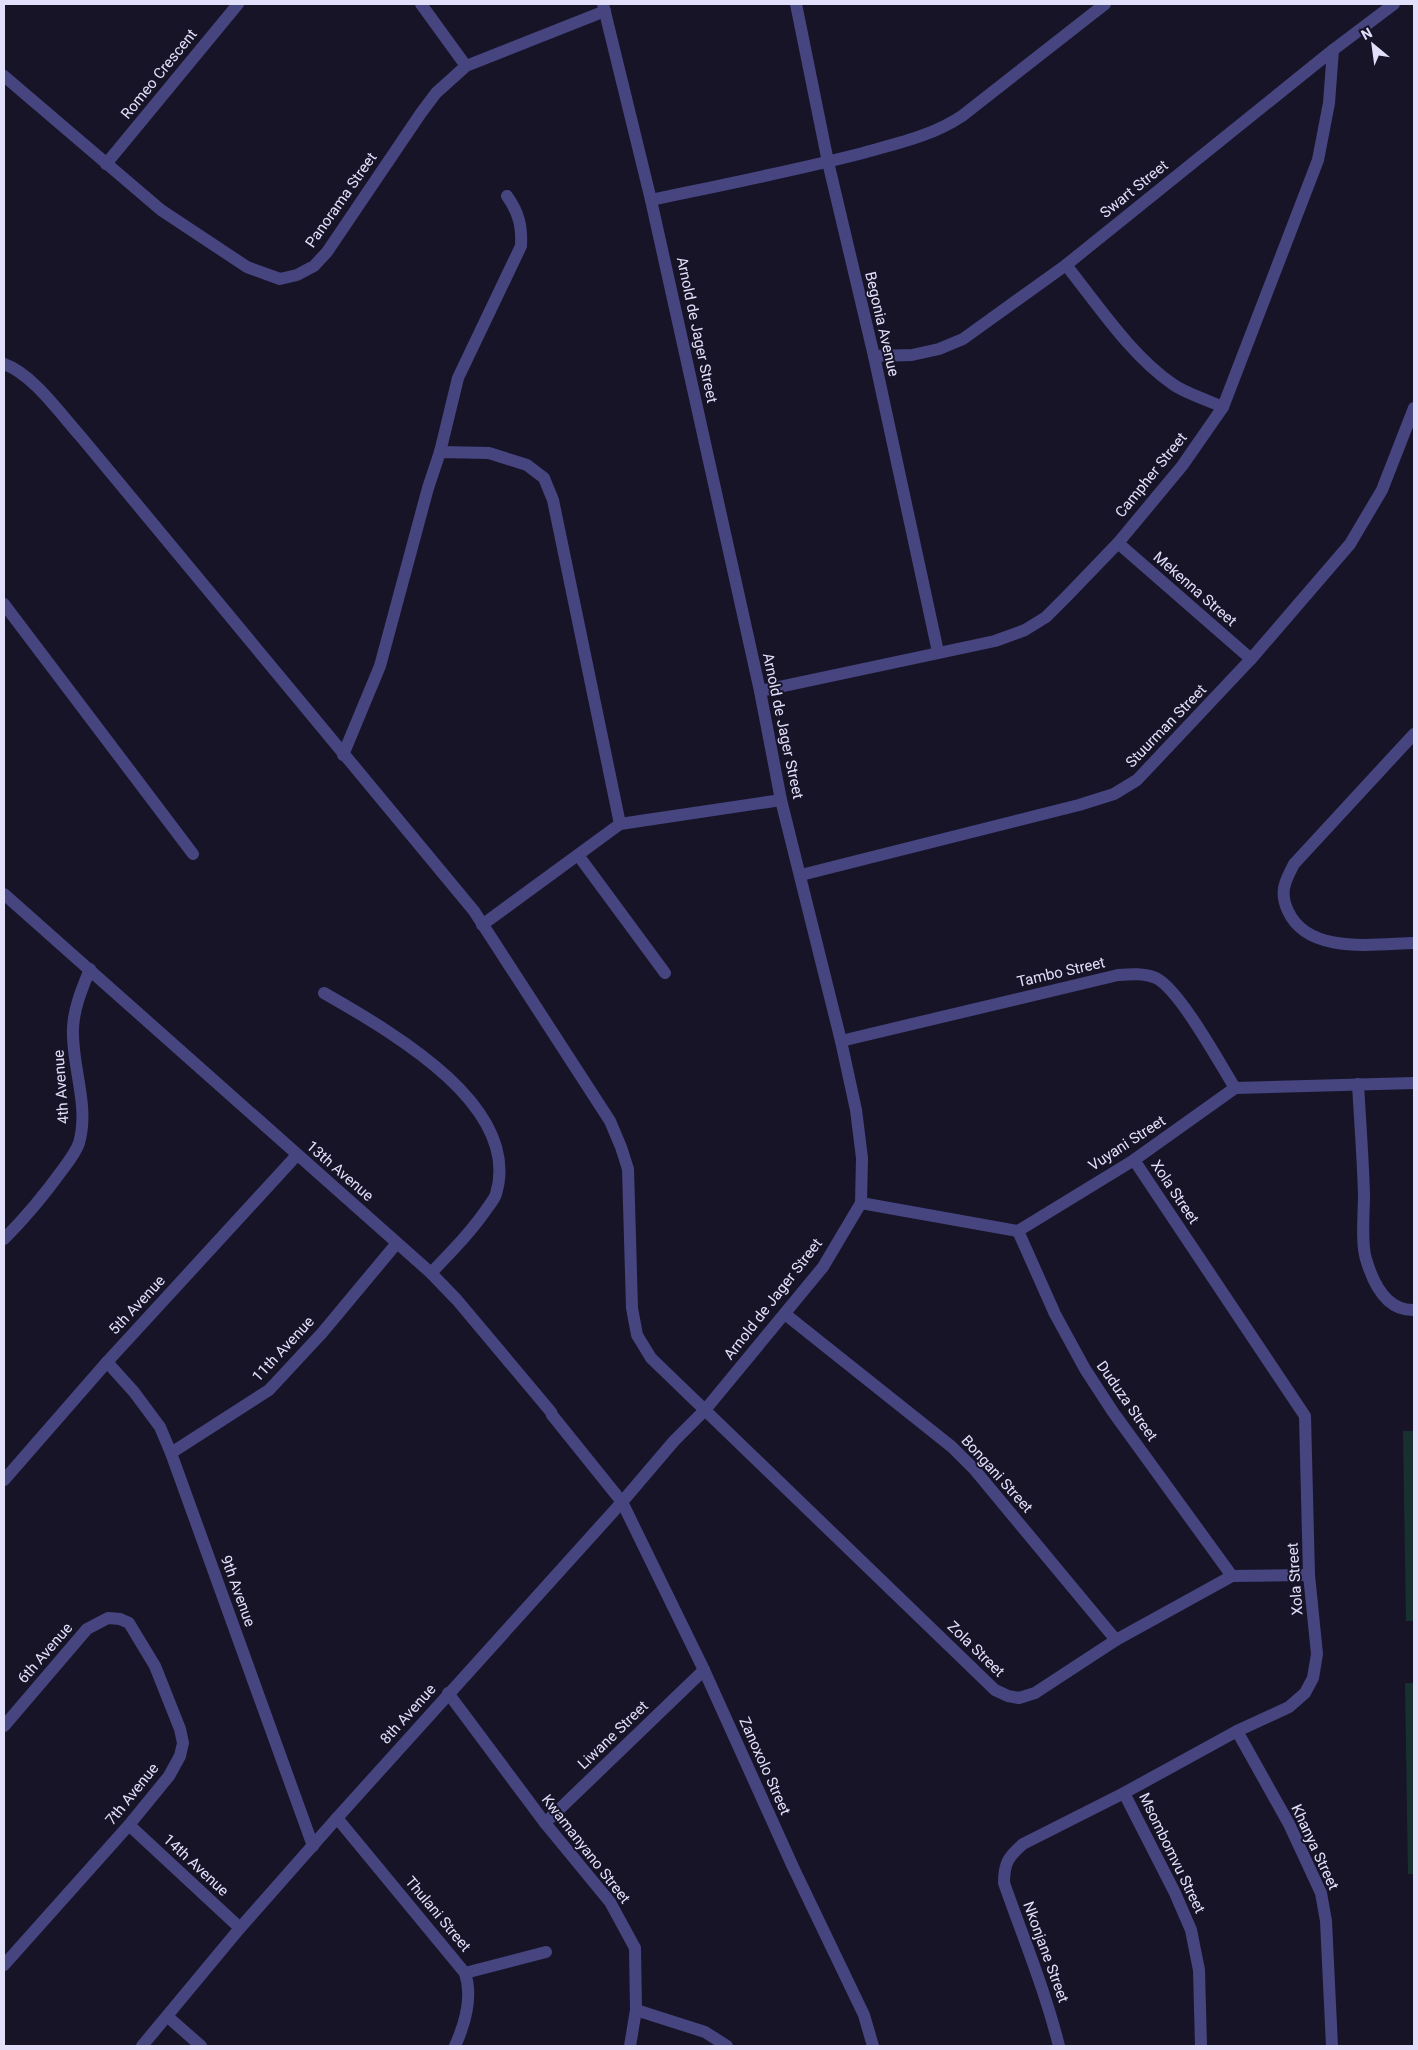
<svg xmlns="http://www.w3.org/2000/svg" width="1418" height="2050" font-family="Roboto,sans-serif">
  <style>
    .green { fill: #183130 }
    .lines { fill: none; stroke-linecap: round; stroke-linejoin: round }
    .minor { stroke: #464580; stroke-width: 12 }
    .labels { text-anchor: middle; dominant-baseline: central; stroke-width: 4; stroke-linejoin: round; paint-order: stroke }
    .street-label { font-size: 15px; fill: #e2dffb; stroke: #171428 }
  </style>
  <rect width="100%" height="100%" fill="#171428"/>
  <g class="green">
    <polygon points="1403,1431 1414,1431 1414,1621 1406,1621"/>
    <polygon points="1405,1683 1414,1683 1414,1874 1408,1874"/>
  </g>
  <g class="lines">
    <g class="minor">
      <polyline points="421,4 466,66"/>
      <polyline points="796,4 828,162 874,356 938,652"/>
      <polyline points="4,76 161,210 247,267 280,279 297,275 314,266 327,252 421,113 436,93 466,66 605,11"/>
      <polyline points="106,164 238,4"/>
      <path d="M 651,200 C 722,185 793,171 863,153 C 898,143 932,136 962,116 L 1105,4"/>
      <path d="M 1066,265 C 1097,304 1132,357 1174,385 C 1188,394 1207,400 1223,407"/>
      <polyline points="874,356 912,355 939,349 963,339 1066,265 1333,50 1394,4"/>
      <path d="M 4,364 C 33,374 61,415 82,438 L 474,911 L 610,1121 L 621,1147 L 628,1169 L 632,1308 L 637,1335 L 651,1358 L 995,1690 L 1008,1696 L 1019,1698 L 1035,1693 L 1116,1640 L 1232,1576 L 1309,1575"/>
      <path d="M 440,452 L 458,378 L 521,246 C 522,226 519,213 507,196"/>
      <polyline points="1118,543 1251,659"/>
      <polyline points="4,604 193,854"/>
      <polyline points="760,691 995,641 1025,630 1046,617 1067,596 1118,543 1182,466 1223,407 1318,160 1329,103 1333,50"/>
      <path d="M 1414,734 L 1294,864 C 1285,881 1279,892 1288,911 C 1308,955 1374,944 1414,943"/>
      <polyline points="343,755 380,666 428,488 440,452 489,453 527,465 544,478 553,500 620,824"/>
      <polyline points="578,855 665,973"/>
      <polyline points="801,875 1079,805 1114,794 1137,780 1251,659 1350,544 1382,490 1414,408"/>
      <polyline points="4,894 431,1273 457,1300 551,1412 552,1415 622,1502 704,1670 793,1867 864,2015 873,2046"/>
      <polyline points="482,925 620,824 781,800"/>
      <path d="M 324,993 C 386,1029 523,1104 496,1194 C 495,1198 491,1203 488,1207 C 472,1231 452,1251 431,1273"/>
      <path d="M 841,1041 L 1118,975 C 1131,974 1144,973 1156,978 C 1180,990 1220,1064 1235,1088"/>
      <path d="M 1358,1084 C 1360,1121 1363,1158 1364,1195 C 1364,1212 1361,1244 1366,1259 C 1373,1283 1386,1311 1414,1310"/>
      <polyline points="861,1203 1018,1231 1134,1160 1235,1088 1414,1083"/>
      <polyline points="1018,1231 1055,1314 1085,1369 1113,1412 1232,1576"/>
      <path d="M 4,1239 C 26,1217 45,1194 63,1169 C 69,1161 76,1152 79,1143 C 90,1105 71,1065 73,1028 C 74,1007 82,989 90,969"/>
      <polyline points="785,1314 952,1447 974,1469 1116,1640"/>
      <polyline points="107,1362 134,1392 160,1427 171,1453 313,1846"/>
      <polyline points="171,1453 269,1390 322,1333 397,1243"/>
      <polyline points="4,1480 107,1362 297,1155"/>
      <polyline points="448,1693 545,1823 610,1902 635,1948 636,2010 630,2046"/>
      <polyline points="4,1726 87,1629 108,1618 120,1619 129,1623 155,1666 180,1729 183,1743 180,1756 169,1776 129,1825 4,1965"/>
      <polyline points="1237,1731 1289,1824 1321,1893 1326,1921 1332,2046"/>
      <polyline points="1124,1793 1175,1893 1191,1930 1199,1970 1201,2046"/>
      <path d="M 337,1818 L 465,1973 C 473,1997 465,2024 455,2046"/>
      <polyline points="545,1823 704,1670"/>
      <polyline points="129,1825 240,1928"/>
      <polyline points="465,1973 546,1952"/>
      <polyline points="636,2010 705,2032 727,2046"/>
      <polyline points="168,2017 201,2046"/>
      <polyline points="142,2046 240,1928 337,1818 622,1502 674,1441 705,1410 823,1267 861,1203 862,1158 856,1110 841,1041 781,800 760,691 651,200 603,4"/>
      <path d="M 1059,2046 C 1045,1990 1023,1937 1004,1883 C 1004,1863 1008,1857 1023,1844 L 1124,1793 L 1237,1731 L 1289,1707 L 1305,1693 L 1313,1678 L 1317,1654 L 1309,1575 L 1305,1416 L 1134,1160"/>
    </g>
  </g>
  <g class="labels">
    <g class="street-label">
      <text transform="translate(159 74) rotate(-51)">Romeo Crescent</text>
      <text transform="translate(1134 189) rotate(-39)">Swart Street</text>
      <text transform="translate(341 200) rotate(-55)">Panorama Street</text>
      <text transform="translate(882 324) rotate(77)">Begonia Avenue</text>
      <text transform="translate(697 330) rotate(78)">Arnold de Jager Street</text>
      <text transform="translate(1151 475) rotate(-51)">Campher Street</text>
      <text transform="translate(1195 589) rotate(41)">Mekenna Street</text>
      <text transform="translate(783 726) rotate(78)">Arnold de Jager Street</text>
      <text transform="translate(1166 726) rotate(-46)">Stuurman Street</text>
      <text transform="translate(1061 972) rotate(-13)">Tambo Street</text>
      <text transform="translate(61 1087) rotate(-94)">4th Avenue</text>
      <text transform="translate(1127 1143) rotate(-33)">Vuyani Street</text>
      <text transform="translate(340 1171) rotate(41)">13th Avenue</text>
      <text transform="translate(1175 1192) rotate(56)">Xola Street</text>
      <text transform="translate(773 1299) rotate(-52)">Arnold de Jager Street</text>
      <text transform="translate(137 1305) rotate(-47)">5th Avenue</text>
      <text transform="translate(283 1349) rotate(-47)">11th Avenue</text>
      <text transform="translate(1127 1401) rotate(55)">Duduza Street</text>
      <text transform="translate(997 1474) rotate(48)">Bongani Street</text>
      <text transform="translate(1295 1579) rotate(-94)">Xola Street</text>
      <text transform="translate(238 1591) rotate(70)">9th Avenue</text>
      <text transform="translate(976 1649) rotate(44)">Zola Street</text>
      <text transform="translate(45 1653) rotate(-49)">6th Avenue</text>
      <text transform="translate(408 1714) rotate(-48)">8th Avenue</text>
      <text transform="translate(613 1735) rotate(-44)">Liwane Street</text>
      <text transform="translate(765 1766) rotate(66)">Zanoxolo Street</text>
      <text transform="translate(132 1794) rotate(-51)">7th Avenue</text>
      <text transform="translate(1315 1847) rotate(65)">Khanya Street</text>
      <text transform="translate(586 1849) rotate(52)">Kwamanyano Street</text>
      <text transform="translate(1172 1853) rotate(64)">Msombomvu Street</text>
      <text transform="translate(196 1865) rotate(43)">14th Avenue</text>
      <text transform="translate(438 1914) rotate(50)">Thulani Street</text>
      <text transform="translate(1046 1952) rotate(70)">Nkonjane Street</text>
    </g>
  </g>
  <rect width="1418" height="2050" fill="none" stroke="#e2dffb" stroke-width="10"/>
  <g transform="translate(1373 45) rotate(331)" stroke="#171428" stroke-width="4" paint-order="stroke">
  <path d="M0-4L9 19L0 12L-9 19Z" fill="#e2dffb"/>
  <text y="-8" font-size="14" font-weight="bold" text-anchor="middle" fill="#e2dffb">N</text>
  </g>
</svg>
